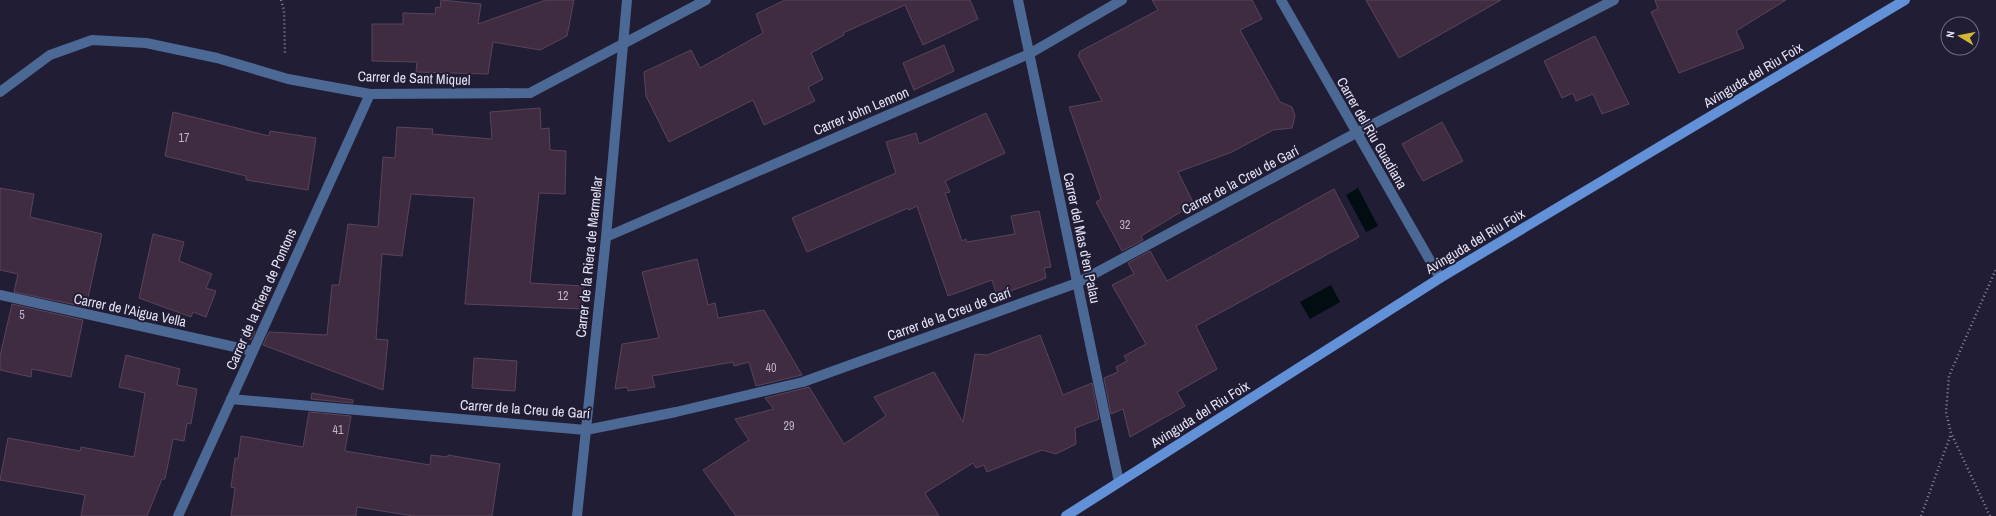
<svg xmlns="http://www.w3.org/2000/svg" width="1996" height="516" font-family="'Archivo Narrow',sans-serif">
  <style>
    .water { fill: #020d12 }
    .building { fill: #402c41; stroke: #59445a }
    .lines { fill: none; stroke-linecap: round; stroke-linejoin: round }
    .path { stroke: #8a879b; stroke-width: 2.5; stroke-dasharray: 1 3; stroke-linecap: butt }
    .street { stroke: #4c6895; stroke-width: 10 }
    .secondary { stroke: #6391d8; stroke-width: 10 }
    .labels { text-anchor: middle; dominant-baseline: central; stroke-width: 4; stroke-linejoin: round; paint-order: stroke }
    .number-label { font-size: 12px; fill: #bbb4c6 }
    .street-label { font-size: 14px; fill: #e4e2f3; stroke: #211d35 }
  </style>
  <rect width="100%" height="100%" fill="#211d35"/>
  <g class="water">
    <polygon points="1358,188 1378,226 1366,232 1346,195"/>
    <polygon points="1331,285 1340,302 1310,319 1300,302"/>
  </g>
  <g class="building">
    <polygon points="441,0 481,4 478,24 546,0 574,0 567,36 540,50 493,42 488,74 416,72 417,62 372,61 372,24 403,24 403,13 435,14 436,7 440,8"/>
    <polygon points="785,0 970,0 978,19 923,45 905,5 843,33 844,35 811,53 823,79 808,87 815,101 764,125 753,100 669,142 646,96 644,72 691,50 700,68 763,33 756,14"/>
    <polygon points="1152,0 1252,0 1262,19 1240,30 1280,102 1292,107 1295,116 1292,128 1273,130 1232,152 1178,172 1194,204 1141,236 1143,240 1122,251 1096,202 1101,199 1069,107 1102,101 1078,55 1080,54 1079,52 1158,10"/>
    <polygon points="1366,0 1501,0 1399,58"/>
    <polygon points="1655,0 1786,0 1736,31 1744,48 1679,73 1651,12 1658,9"/>
    <polygon points="1595,36 1629,104 1602,114 1593,94 1576,101 1573,93 1562,98 1544,61"/>
    <polygon points="944,45 954,71 914,90 903,63"/>
    <polygon points="540,108 541,129 549,128 550,150 566,151 565,194 539,193 530,283 584,286 583,309 465,304 474,198 411,194 402,256 382,254 376,339 388,340 383,390 263,345 269,332 327,335 332,285 339,285 348,224 378,227 383,157 395,158 397,127 433,129 432,134 492,139 490,112"/>
    <polygon points="173,112 269,136 270,131 316,138 308,190 246,180 246,176 165,156"/>
    <polygon points="986,113 1005,153 945,181 950,192 945,193 962,241 966,239 967,242 1015,234 1011,216 1039,211 1051,267 1044,268 1046,278 997,296 992,280 948,296 917,206 909,210 908,208 807,252 792,218 896,173 886,142 916,133 919,144"/>
    <polygon points="1442,122 1463,161 1423,181 1402,144"/>
    <polygon points="0,188 34,194 30,217 102,234 86,307 14,292 18,274 0,270"/>
    <polygon points="1334,189 1359,237 1196,326 1217,369 1177,392 1185,406 1130,437 1123,409 1111,414 1104,378 1118,372 1116,367 1127,361 1124,356 1146,344 1112,285 1134,274 1128,263 1150,251 1167,281"/>
    <polygon points="153,234 184,242 179,261 212,274 206,288 216,291 206,317 193,312 191,317 139,298"/>
    <polygon points="697,259 708,305 715,303 718,318 764,310 802,375 756,386 749,362 734,366 733,362 652,376 655,387 628,391 627,387 615,389 622,344 659,338 642,272"/>
    <polygon points="12,304 83,320 71,377 32,369 31,377 0,370 0,356"/>
    <polygon points="243,330 255,331 251,340 241,336"/>
    <polygon points="1040,335 1063,395 1092,383 1099,419 1075,428 1076,444 1056,454 1042,450 987,472 984,465 976,468 973,463 925,493 939,516 736,516 703,470 749,440 735,419 774,409 765,398 809,387 844,444 886,416 874,397 934,372 963,422 975,354 987,355"/>
    <polygon points="126,355 180,369 177,385 197,389 191,424 187,423 184,441 173,439 165,479 162,479 147,516 81,516 85,495 0,480 8,438 80,451 81,447 134,457 145,393 119,387"/>
    <polygon points="474,358 517,361 515,391 472,388"/>
    <polygon points="312,393 353,400 353,403 311,399"/>
    <polygon points="309,412 351,416 345,451 430,465 431,455 448,457 448,455 500,464 492,516 413,516 357,507 356,516 231,516 235,488 231,487 235,458 238,459 241,436 303,447"/>
  </g>
  <g class="lines">
    <g class="path">
      <polyline points="281,0 284,10 285,55"/>
      <polyline points="1921,516 1951,434"/>
      <polyline points="1990,516 1951,433 1946,412 1949,376 1996,269"/>
    </g>
    <g class="street">
      <polyline points="1018,0 1119,482"/>
      <polyline points="1281,0 1440,278"/>
      <polyline points="0,92 50,55 92,40 146,43 217,58 288,79 370,94 530,93 706,0"/>
      <polyline points="606,237 1029,54 1122,0"/>
      <polyline points="0,295 253,351"/>
      <polyline points="231,399 586,430 676,412 803,382 1077,283 1356,133 1614,0"/>
      <polyline points="178,516 370,94"/>
      <polyline points="577,516 606,237 627,0"/>
    </g>
    <polyline class="secondary" points="1066,516 1440,278 1905,0"/>
  </g>
  <g class="labels">
    <g class="number-label">
      <text x="184" y="138">17</text>
      <text x="1125" y="225">32</text>
      <text x="563" y="296">12</text>
      <text x="22" y="315">5</text>
      <text x="771" y="368">40</text>
      <text x="789" y="426">29</text>
      <text x="338" y="430">41</text>
    </g>
    <g class="street-label">
      <text transform="translate(1753 75) rotate(-31)">Avinguda del Riu Foix</text>
      <text transform="translate(414 78) rotate(2)">Carrer de Sant Miquel</text>
      <text transform="translate(861 111) rotate(-23)">Carrer John Lennon</text>
      <text transform="translate(1372 133) rotate(60)">Carrer del Riu Guadiana</text>
      <text transform="translate(1240 180) rotate(-28)">Carrer de la Creu de Garí</text>
      <text transform="translate(1082 238) rotate(78)">Carrer del Mas d'en Palau</text>
      <text transform="translate(1475 241) rotate(-31)">Avinguda del Riu Foix</text>
      <text transform="translate(589 257) rotate(-84)">Carrer de la Riera de Marmellar</text>
      <text transform="translate(261 299) rotate(-66)">Carrer de la Riera de Pontons</text>
      <text transform="translate(130 310) rotate(12)">Carrer de l'Aigua Vella</text>
      <text transform="translate(949 314) rotate(-20)">Carrer de la Creu de Garí</text>
      <text transform="translate(525 409) rotate(4)">Carrer de la Creu de Garí</text>
      <text transform="translate(1200 414) rotate(-32)">Avinguda del Riu Foix</text>
    </g>
  </g>
  <g transform="translate(1960 36) rotate(280)"><circle r="19" fill="#211d35" stroke="#6f6c81"/>
  <path d="M0-3L7 15L0 10L-7 15Z" fill="#d2b635"/>
  <text y="-6" font-size="11" font-weight="bold" text-anchor="middle" fill="#e4e2f3">N</text>
  </g>
</svg>
